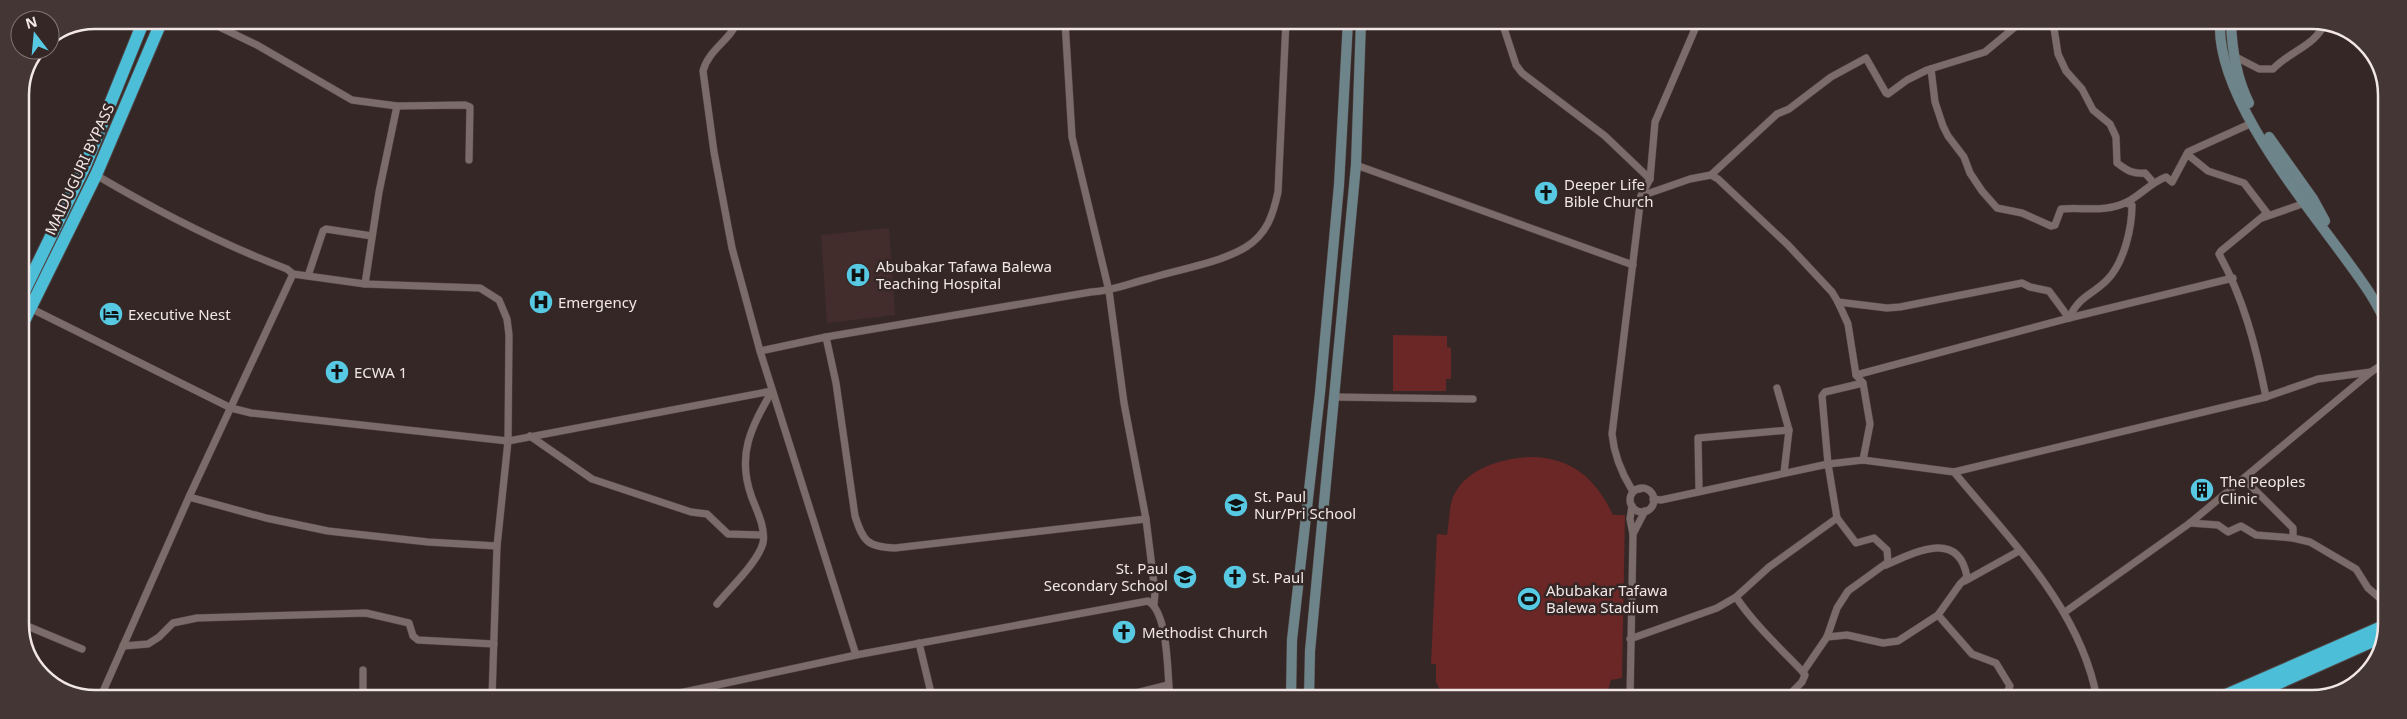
<svg xmlns="http://www.w3.org/2000/svg" width="2407" height="719" font-family="'Noto Sans',sans-serif">
  <style>
    .built { fill: #422d2c }
    .green { fill: #6b2626 }
    .lines { fill: none; stroke-linecap: round; stroke-linejoin: round }
    .street-casing { stroke: #4f4443; stroke-width: 8 }
    .secondary-casing { stroke: #4f4443; stroke-width: 11 }
    .highway-casing { stroke: #4f4443; stroke-width: 14 }
    .street { stroke: #7b6b69; stroke-width: 7 }
    .secondary { stroke: #6d848a; stroke-width: 10 }
    .highway { stroke: #4cbed7; stroke-width: 12 }
    .labels { text-anchor: middle; dominant-baseline: central; stroke-width: 5; stroke-linejoin: round; paint-order: stroke }
    .street-label { font-size: 15px; fill: #f1e7e6; stroke: #352726 }
    .poi-label { font-size: 15px; fill: #f1e7e6; stroke: #352726; text-anchor: start }
    .rim { fill: none; stroke: #f1e7e6; stroke-width: 2.5 }
  </style>
  <rect width="100%" height="100%" fill="#352726"/>
  <polygon class="built" points="889,228 895,315 827,323 821,235"/>
  <g class="green">
    <polygon points="1393,335 1447,336 1447,347 1451,348 1451,379 1446,379 1446,391 1393,391"/>
    <path d="M 1535,457 C 1574,459 1597,481 1613,515 L 1625,515 L 1622,678 L 1611,680 L 1608,690 L 1597,698 L 1444,698 L 1436,682 L 1436,664 L 1431,664 L 1437,534 L 1447,535 C 1449,524 1449,510 1452,500 C 1463,468 1505,457 1535,457 Z"/>
  </g>
  <g class="lines">
    <g class="street-casing">
      <g id="street">
        <polyline points="205,20 257,45 352,100 397,106 465,105 470,107 469,160"/>
        <path d="M 736,21 C 734,38 709,48 703,71 L 714,152 L 732,248 L 760,351 L 856,655"/>
        <polyline points="1065,21 1072,137 1109,291 1124,403 1146,519 1155,592 1154,605"/>
        <polyline points="1502,22 1516,65 1522,73 1605,136 1650,179"/>
        <path d="M 2053,22 L 2058,54 L 2066,71 L 2082,89 L 2093,110 L 2110,124 L 2116,137 L 2117,163 C 2127,170 2131,174 2145,173 L 2153,182"/>
        <path d="M 2234,56 L 2259,69 L 2273,69 C 2290,51 2315,46 2325,23"/>
        <path d="M 1931,69 L 1935,102 L 1943,126 L 1948,136 L 1964,157 L 1970,173 L 1982,191 L 1997,208 L 2022,213 L 2051,226 L 2055,225 L 2061,209 C 2084,207 2105,213 2127,202 C 2141,195 2150,183 2166,177 L 2172,182 L 2188,152 L 2252,123"/>
        <path d="M 2187,154 L 2208,171 L 2244,183 L 2267,213 L 2221,251 L 2219,254 C 2244,299 2256,347 2266,397"/>
        <polyline points="1356,165 1633,265"/>
        <path d="M 96,175 C 157,211 221,244 287,269 L 293,274 L 365,284 L 480,288 L 499,300 L 507,319 L 509,335 L 508,441 L 497,546 L 492,697"/>
        <polyline points="1711,175 1718,179 1788,245 1832,292 1838,302 1848,324 1856,375 1863,383 1870,424 1863,460"/>
        <polyline points="1641,196 1690,179 1711,175 1777,114 1789,109 1831,77 1866,58 1886,93 1888,94 1907,80 1927,70 1985,52 2021,22"/>
        <polyline points="2262,218 2305,203"/>
        <polyline points="308,276 323,231 326,229 372,236"/>
        <polyline points="365,284 379,192 397,106"/>
        <polyline points="1838,302 1887,308 1900,307 2022,283 2030,287 2049,291 2069,318"/>
        <polyline points="28,307 231,408 251,413 508,441 772,391"/>
        <path d="M 2069,318 C 2080,295 2091,296 2107,280 C 2124,263 2132,228 2132,205 L 2125,203"/>
        <path d="M 826,337 L 836,383 L 855,516 C 863,541 867,547 895,548 L 1146,519"/>
        <path d="M 760,351 L 826,337 L 1091,292 C 1113,291 1130,283 1151,278 C 1180,269 1220,263 1246,247 C 1267,234 1273,215 1278,192 L 1286,21"/>
        <polyline points="1856,375 2069,318 2233,278"/>
        <polyline points="1777,388 1789,430 1784,473"/>
        <polyline points="1334,397 1473,399"/>
        <polyline points="530,436 592,479 691,512 707,514 728,534 762,535"/>
        <path d="M 1954,472 C 2010,540 2081,609 2097,699"/>
        <polyline points="2244,479 2293,528 2293,538"/>
        <circle cx="1642" cy="500" r="12"/>
        <path d="M 1640,489 L 1632,490 C 1621,472 1614,455 1612,434 L 1641,196 L 1650,179 L 1655,122 L 1698,22"/>
        <polyline points="1699,490 1698,438 1789,430"/>
        <polyline points="189,497 266,518 328,531 428,542 497,546"/>
        <polyline points="1653,499 1661,500 1828,464 1863,460 1954,472 2266,397 2318,379 2371,372"/>
        <polyline points="2190,523 2218,525 2228,532 2241,526 2256,535 2293,538 2310,542 2356,569 2368,588 2382,600 2383,626"/>
        <polyline points="1633,534 1645,511"/>
        <polyline points="1965,581 2019,551"/>
        <path d="M 1736,597 C 1753,623 1781,649 1803,672"/>
        <path d="M 717,604 C 730,588 758,562 763,543 C 766,529 757,511 752,498 C 736,455 751,428 772,391"/>
        <polyline points="2065,612 2190,523 2371,372 2386,362"/>
        <polyline points="1938,615 1972,654 1996,663 2010,686 2004,699"/>
        <polyline points="20,623 82,649"/>
        <path d="M 1827,637 L 1847,635 L 1883,643 L 1898,641 L 1938,615 L 1960,584 L 1967,577 C 1959,529 1915,552 1886,565"/>
        <polyline points="1630,639 1717,608 1736,597 1769,567 1837,518"/>
        <polyline points="919,643 932,697"/>
        <polyline points="123,646 148,644 159,637 173,623 197,618 366,613 409,623 413,636 418,640 494,644"/>
        <polyline points="363,670 363,697"/>
        <polyline points="101,696 189,497 293,274"/>
        <path d="M 661,697 L 856,655 L 1148,601 C 1169,613 1167,674 1170,698"/>
        <polyline points="1116,698 1168,685"/>
        <polyline points="1630,698 1633,534 1630,519 1632,506"/>
        <polyline points="1786,698 1802,682 1805,675 1803,672 1827,637 1837,608 1848,591 1888,562 1887,550 1874,538 1856,543 1837,518 1828,464 1822,396 1825,392 1863,383"/>
      </g>
    </g>
    <g class="secondary-casing">
      <g id="secondary">
        <path d="M 2220,22 C 2216,106 2322,221 2367,289 C 2374,299 2380,311 2386,322"/>
        <path d="M 2231,23 C 2232,50 2237,79 2249,103"/>
        <polyline points="2269,137 2313,199 2325,221"/>
        <polyline points="1291,698 1292,640 1320,393 1339,185 1348,21"/>
        <polyline points="1309,698 1310,651 1356,165 1361,21"/>
      </g>
    </g>
    <g class="highway-casing">
      <g id="highway">
        <polyline points="20,300 85,166 144,20"/>
        <polyline points="20,329 96,175 162,20"/>
        <polyline points="2217,699 2384,626"/>
        <polyline points="2243,699 2384,636"/>
      </g>
    </g>
    <use href="#street" class="street"/>
    <use href="#secondary" class="secondary"/>
    <use href="#highway" class="highway"/>
  </g>
  <defs>
    <g id="church-disc" transform="scale(1.25)"><circle r="9.5" fill="#57c9e3" stroke="#352726"/><path d="M-1.2-6h2.4v3.5h3.3v2.4h-3.3V6h-2.4V-.1h-3.3v-2.4h3.3Z" fill="#111"/></g>
    <g id="hospital-disc" transform="scale(1.25)"><circle r="9.5" fill="#57c9e3" stroke="#352726"/><path d="M-5-5h3v3.5h4V-5h3V5h-3V1.5h-4V5h-3Z" fill="#111"/></g>
    <g id="hotel-disc" transform="scale(1.25)"><circle r="9.5" fill="#57c9e3" stroke="#352726"/><path d="M-6-4.5h1.5V1H6V5H4.5V3h-9V5H-6ZM-4 0a1.8 1.8 0 1 1 3.6 0ZM.5 0V-2.5h3Q6-2.5 6 0Z" fill="#111"/></g>
    <g id="building-disc" transform="scale(1.25)"><circle r="9.5" fill="#57c9e3" stroke="#352726"/><path d="M-4-6H4V6H1V3H-1V6H-4ZM-2.5-4.3h1.7v1.8h-1.7ZM.8-4.3h1.7v1.8H.8ZM-2.5-1h1.7V.8h-1.7ZM.8-1h1.7V.8H.8Z" fill="#111"/></g>
    <g id="school-disc" transform="scale(1.25)"><circle r="9.5" fill="#57c9e3" stroke="#352726"/><path d="M0-5L7-2L0 1L-7-2ZM-4 1L0 2.5L4 1V4Q0 6-4 4Z" fill="#111"/></g>
    <g id="stadium-disc" transform="scale(1.25)"><circle r="9.5" fill="#57c9e3" stroke="#352726"/><path d="M0-5a6.5 5 0 1 0 0 10a6.5 5 0 1 0 0-10ZM-3.5-1.8h7v3.6h-7Z" fill="#111"/></g>
  </defs>
  <g fill-rule="evenodd">
    <use href="#church-disc" x="1546" y="193"/>
    <use href="#hospital-disc" x="858" y="275"/>
    <use href="#hospital-disc" x="541" y="302"/>
    <use href="#hotel-disc" x="111" y="314"/>
    <use href="#church-disc" x="337" y="372"/>
    <use href="#building-disc" x="2202" y="490"/>
    <use href="#school-disc" x="1236" y="505"/>
    <use href="#school-disc" x="1185" y="577"/>
    <use href="#church-disc" x="1235" y="577"/>
    <use href="#stadium-disc" x="1529" y="599"/>
    <use href="#church-disc" x="1124" y="632"/>
  </g>
  <g class="labels">
    <g class="street-label">
      <text transform="translate(79 169) rotate(-65)">MAIDUGURI BYPASS</text>
    </g>
    <g class="poi-label">
      <text x="1564" y="184">Deeper Life<tspan x="1564" dy="17">Bible Church</tspan></text>
      <text x="876" y="266">Abubakar Tafawa Balewa<tspan x="876" dy="17">Teaching Hospital</tspan></text>
      <text x="558" y="302">Emergency</text>
      <text x="128" y="314">Executive Nest</text>
      <text x="354" y="372">ECWA 1</text>
      <text x="2220" y="481">The Peoples<tspan x="2220" dy="17">Clinic</tspan></text>
      <text x="1254" y="496">St. Paul<tspan x="1254" dy="17">Nur/Pri School</tspan></text>
      <text x="1168" y="568" text-anchor="end">St. Paul<tspan x="1168" dy="17">Secondary School</tspan></text>
      <text x="1252" y="577">St. Paul</text>
      <text x="1546" y="590">Abubakar Tafawa<tspan x="1546" dy="17">Balewa Stadium</tspan></text>
      <text x="1142" y="632">Methodist Church</text>
    </g>
  </g>
  <path d="M0 0H2407V719H0ZM95 29H2312A66 66 0 0 1 2378 95V624A66 66 0 0 1 2312 690H95A66 66 0 0 1 29 624V95A66 66 0 0 1 95 29Z" fill="#443635" fill-rule="evenodd"/>
  <path class="rim" d="M95 29H2312A66 66 0 0 1 2378 95V624A66 66 0 0 1 2312 690H95A66 66 0 0 1 29 624V95A66 66 0 0 1 95 29Z"/>
  <g transform="translate(35 35) rotate(344)"><circle r="24" fill="#352726" stroke="#807473"/>
  <path d="M0-4L9 19L0 12L-9 19Z" fill="#57c9e3"/>
  <text y="-8" font-size="14" font-weight="bold" text-anchor="middle" fill="#f1e7e6">N</text>
  </g>
</svg>
